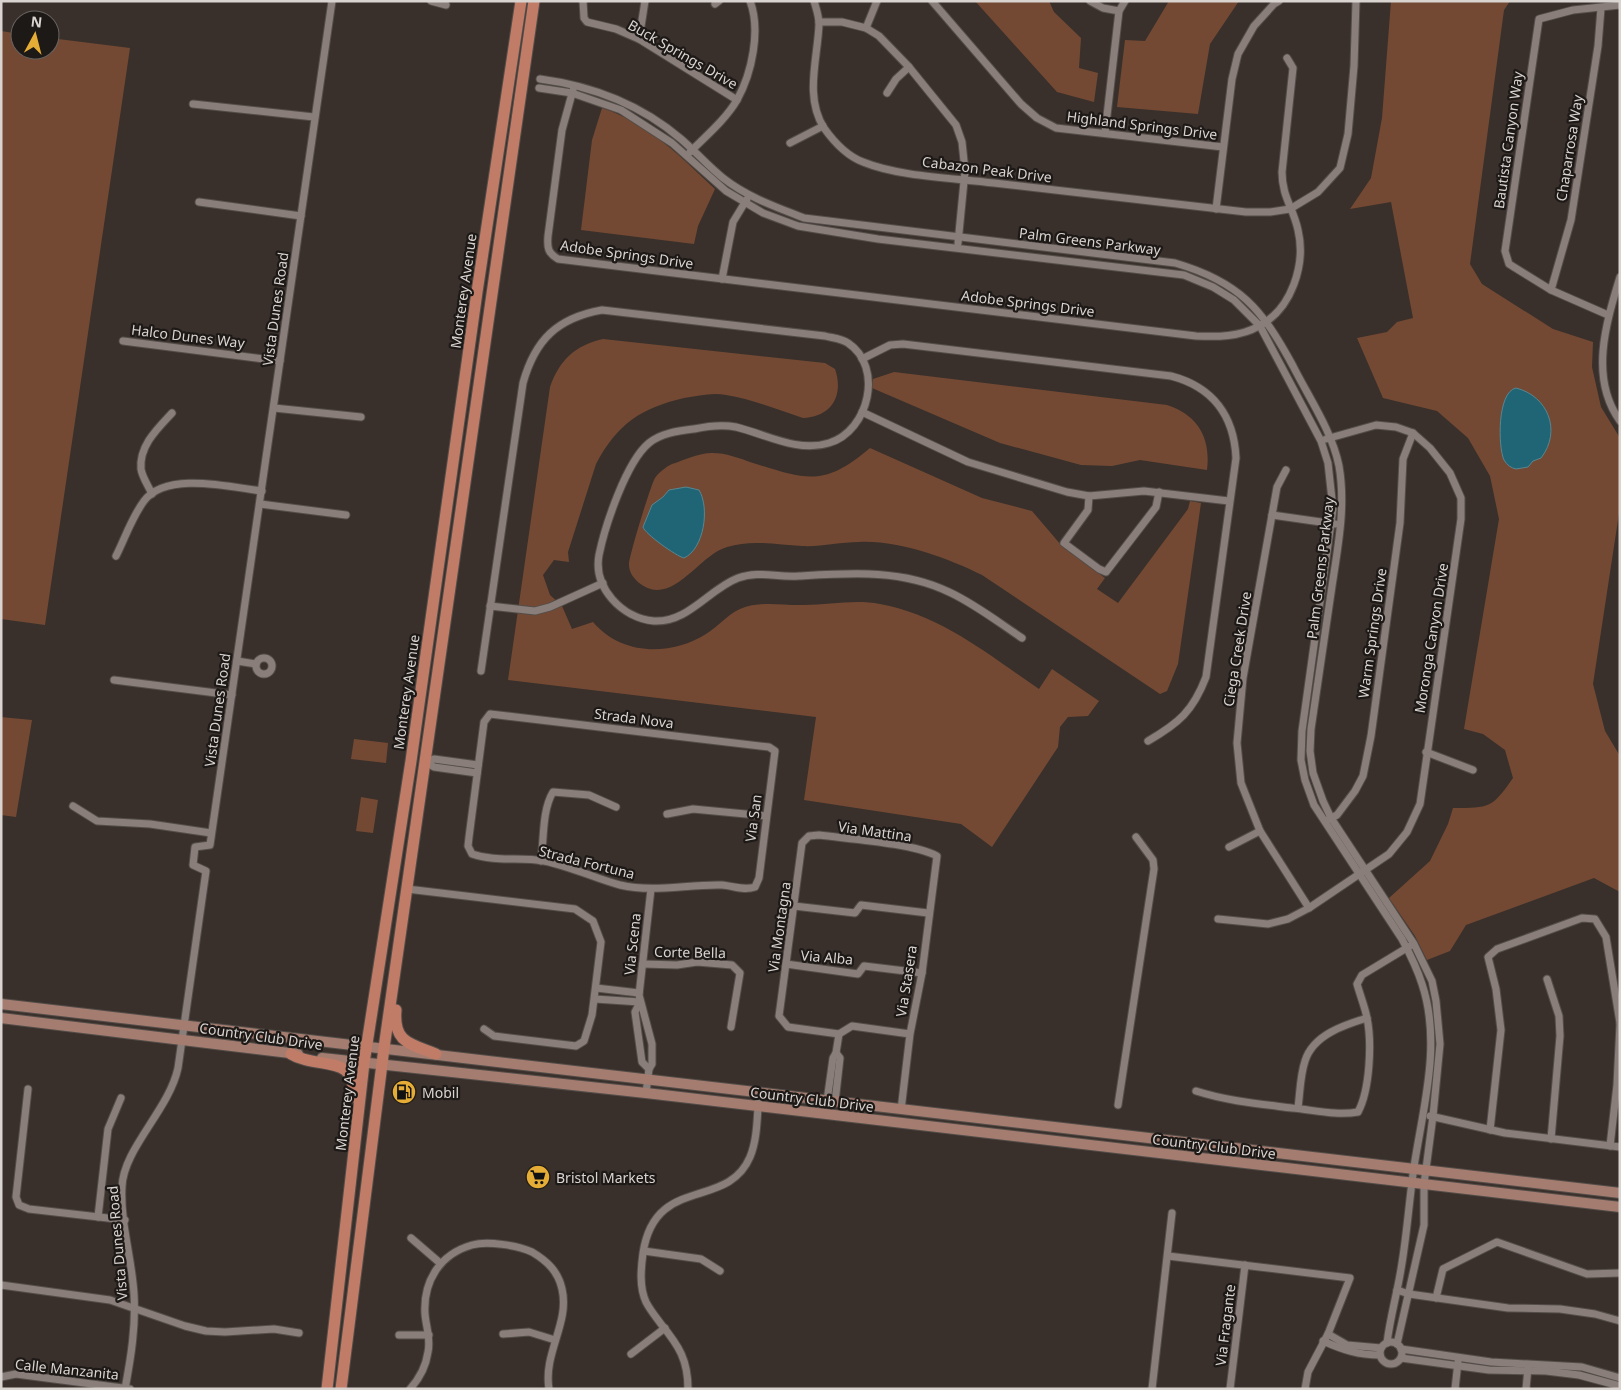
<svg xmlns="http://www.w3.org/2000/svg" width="1621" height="1390" font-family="'Noto Sans',sans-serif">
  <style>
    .green { fill: #734933 }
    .water { fill: #206576; stroke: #588691 }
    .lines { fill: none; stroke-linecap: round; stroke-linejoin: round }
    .minor-casing { stroke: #544d49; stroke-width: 9 }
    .secondary-casing { stroke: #544d49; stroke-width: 12 }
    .primary-casing { stroke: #544d49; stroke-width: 13 }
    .minor { stroke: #897e79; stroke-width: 7 }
    .secondary { stroke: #a57d70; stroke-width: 10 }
    .primary { stroke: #c17c67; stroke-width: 11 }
    .labels { text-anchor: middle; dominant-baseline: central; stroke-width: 4.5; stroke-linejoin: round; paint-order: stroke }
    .street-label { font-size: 14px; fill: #dad4d1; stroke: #1d1917 }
    .poi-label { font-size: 14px; fill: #dad4d1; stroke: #1d1917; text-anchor: start }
  </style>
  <rect width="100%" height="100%" fill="#39302b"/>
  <g class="green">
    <polygon points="975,1 1049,1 1054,12 1081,38 1079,68 1098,73 1094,102 1057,92"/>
    <polygon points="1169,1 1239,1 1210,44 1198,114 1117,107 1125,40 1145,41"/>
    <path d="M 1391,1 L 1510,1 L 1504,10 L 1470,264 L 1482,284 L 1553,329 L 1593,342 L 1592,367 L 1601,407 L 1620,438 L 1620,507 L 1593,684 L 1605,731 L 1620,756 L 1620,892 L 1594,878 L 1466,925 L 1450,951 L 1427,960 L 1415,936 L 1389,898 L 1430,861 L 1448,824 L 1453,808 C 1490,808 1492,808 1513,778 L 1505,750 L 1483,734 L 1464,729 L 1499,519 L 1490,476 L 1468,438 L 1437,411 L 1383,398 L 1357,338 L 1387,332 L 1397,322 L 1413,318 L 1391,202 L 1350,209 L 1371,178 L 1382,118 Z"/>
    <polygon points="1,31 20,34 20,50 50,50 50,38 130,48 45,625 1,619"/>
    <path d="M 602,108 C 648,123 681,157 715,189 L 698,226 L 694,244 L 581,230 L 592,140 Z"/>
    <path d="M 603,339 L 825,363 L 835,369 C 844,395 832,417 803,418 C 778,410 752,399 726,395 C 712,392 698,396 684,398 C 641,408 617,424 596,464 L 568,552 L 569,562 L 554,560 L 543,575 L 550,595 L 562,606 L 572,629 L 593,622 C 622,656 671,656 706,634 C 718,627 728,614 740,609 C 761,600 783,606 804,605 C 829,605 855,599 880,604 C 941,615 989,655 1039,689 L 1052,669 L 1099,701 L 1088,716 L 1068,717 L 1060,727 L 1058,747 L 992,847 L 961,824 L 804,800 L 816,717 L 508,680 L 550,387 C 559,361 575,345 603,339 Z"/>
    <path d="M 894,372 L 1167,405 C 1198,415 1211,438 1207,470 L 1140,460 L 1112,466 L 1081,465 L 1000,443 L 872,388 L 873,379 Z"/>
    <path d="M 870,448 L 982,498 L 1032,511 L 1061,545 L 1105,578 L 1097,589 L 1118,603 L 1188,509 L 1190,501 L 1201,503 L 1178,664 L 1167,691 L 1160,694 L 982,575 C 947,558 899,540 859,542 C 840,542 821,547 802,546 C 777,545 752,539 727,547 C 703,554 682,590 657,590 C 645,590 629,578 629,565 C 628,559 651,484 655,478 C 659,472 666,467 672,464 C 685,460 698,453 712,453 C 726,453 739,458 753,463 C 807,480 824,487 870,448 Z"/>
    <polygon points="1,717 32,720 16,817 1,815"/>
    <polygon points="354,739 388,743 386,763 351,759"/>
    <polygon points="361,797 378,800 373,833 356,831"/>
  </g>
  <g class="water">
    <path d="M 1516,388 C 1548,396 1562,431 1541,458 L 1533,461 L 1528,467 L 1516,469 C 1511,468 1507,465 1504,460 C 1498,447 1497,392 1516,388 Z"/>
    <path d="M 686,487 L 699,490 C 710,508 704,549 684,558 C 676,556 645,534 643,527 L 652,505 L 663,497 L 669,490 Z"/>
  </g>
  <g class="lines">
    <g class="minor-casing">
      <g id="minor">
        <polyline points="431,1 446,5"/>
        <polyline points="583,1 584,18 587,22 616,29 639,39 737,100"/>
        <path d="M 814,1 C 816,8 819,16 819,24 C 818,57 804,97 824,128 C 834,142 847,156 863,162 C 900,177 954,178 994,183 C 1078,192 1162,203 1246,212 L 1270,212 L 1290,209 L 1318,192 L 1340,168 L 1348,134 L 1354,66 L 1356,1"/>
        <polyline points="932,1 1021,104 1037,118 1056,128 1223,147"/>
        <polyline points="1090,1 1103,8 1119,11"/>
        <polyline points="715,4 719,1"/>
        <polyline points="819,22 842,22 866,28 879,36 909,67 956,125 962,142 965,171 958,243"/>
        <polyline points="866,28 877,1"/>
        <polyline points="639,39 645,1"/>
        <path d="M 540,79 C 593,86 640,104 681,139 C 695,151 708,166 723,178 C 747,197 776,207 804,218 L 1175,263 C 1240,282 1262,309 1293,366 C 1309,398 1332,431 1339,466 C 1346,506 1338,546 1332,586 C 1325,634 1318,681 1311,729 L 1310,751 L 1313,773 L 1323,801 L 1331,818 L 1414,944 L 1432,981 L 1436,1001 L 1440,1044 L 1433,1116 L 1424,1184 L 1424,1225 L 1397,1344"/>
        <path d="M 539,88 L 572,93 L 621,110 L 672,143 L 726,191 L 763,213 L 798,226 L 878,239 L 1184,275 L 1213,287 L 1234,300 L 1260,326 L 1321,441 L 1328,463 L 1333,509 L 1302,731 L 1301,760 L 1305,780 L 1314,805 L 1402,939 C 1410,954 1417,968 1422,984 C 1442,1044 1423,1107 1414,1167 C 1409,1201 1407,1235 1401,1269 C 1397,1294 1390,1318 1387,1343"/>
        <path d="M 573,90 L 562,130 L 548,236 C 547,248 548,253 558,259 L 1196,336 C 1217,337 1240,337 1259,326 C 1292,309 1306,264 1298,230 C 1293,207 1282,197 1282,172 L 1293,68 L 1287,58"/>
        <polyline points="887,93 896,79 909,67"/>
        <polyline points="193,104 314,117"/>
        <polyline points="1105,133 1119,11 1125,1"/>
        <polyline points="790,143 823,126"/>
        <path d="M 690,152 C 706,136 726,119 737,100 C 752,73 761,30 750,1"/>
        <polyline points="199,202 301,216"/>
        <polyline points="1216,209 1232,79 1238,54 1254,26 1274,4 1279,1"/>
        <path d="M 1620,277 C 1606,323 1589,378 1620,421"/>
        <polyline points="722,279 733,222 747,199"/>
        <polyline points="1551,290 1571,220 1598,46 1601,8"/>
        <polyline points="1608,315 1551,290 1509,264 1505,251 1539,19 1573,10 1620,5"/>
        <polyline points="123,341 280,361"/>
        <path d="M 862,359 L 890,345 L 903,344 L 1171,376 C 1213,387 1234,416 1236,458 L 1206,677 C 1193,711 1179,723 1148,741"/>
        <polyline points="274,408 361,417"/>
        <polyline points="862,412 968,462 1067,492 1089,496 1144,491 1229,501"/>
        <polyline points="1286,470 1277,487 1243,678 1237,743 1241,783 1260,831 1309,908"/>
        <path d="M 152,494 C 149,487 142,477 141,469 C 139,446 157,429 172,413"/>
        <polyline points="1089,496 1088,510 1064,543 1099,569 1106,572 1156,507 1159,492"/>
        <polyline points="260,504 346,515"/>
        <polyline points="1272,515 1335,524"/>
        <path d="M 116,556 C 125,538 132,517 144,501 C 166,471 230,487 262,491"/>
        <polyline points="490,606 535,611 550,607 603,583"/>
        <circle cx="264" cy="666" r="8"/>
        <polyline points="237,661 256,664"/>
        <path d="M 481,671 L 523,383 C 535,340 557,318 602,310 L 825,336 C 832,338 841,338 848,343 C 884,367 869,431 829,443 C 798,453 765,434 736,427 C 721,424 708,426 694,429 C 678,431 661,433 649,443 C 626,462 605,526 599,555 C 593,588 622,618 654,621 C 688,623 709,589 738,578 C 759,570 777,578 799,576 C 850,573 902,569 949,592 C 975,604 998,622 1022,638"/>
        <polyline points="114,680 232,695"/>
        <path d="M 490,714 L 769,747 L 775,751 L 759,878 L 755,887 C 744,891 734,886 722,885 C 687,884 654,893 620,885 C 594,878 570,866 544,861 C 520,857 495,862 472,854 L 468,846 L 469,837 L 484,722 Z"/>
        <polyline points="1426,752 1473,770"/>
        <polyline points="426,762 434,759 478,765"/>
        <polyline points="426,762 434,767 477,773"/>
        <polyline points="73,806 97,821 150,824 211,833"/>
        <polyline points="667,814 693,809 766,816"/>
        <polyline points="1329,819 1337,815 1355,791 1363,776 1371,736 1400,523 1403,459 1413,433"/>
        <polyline points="1229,847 1260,831"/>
        <path d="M 541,861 C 544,839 542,810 553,792 L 589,795 L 616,807"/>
        <polyline points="407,889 575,909 593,921 601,942 592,1015 584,1041 576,1046 494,1036 484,1029"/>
        <polyline points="794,906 855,913 861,905 928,913"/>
        <polyline points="1218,919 1268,924 1288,919 1309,908 1389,854 1407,832 1420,804 1461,519 1461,498 1450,473 1430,448 1413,433 1396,427 1376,425 1326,439"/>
        <polyline points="643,964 677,965 697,962 732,965 740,973 731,1027"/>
        <polyline points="786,964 858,974 864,966 922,973"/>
        <polyline points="1547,979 1559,1016 1560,1036 1551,1139"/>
        <polyline points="596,988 639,993"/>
        <polyline points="595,999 640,1002"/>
        <polyline points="640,1002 635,1012 642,1062 649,1069"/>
        <polyline points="28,1089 16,1197 19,1205 29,1209 125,1220"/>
        <path d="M 1196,1091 C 1227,1101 1260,1104 1292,1108 C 1314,1110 1337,1116 1358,1112 C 1370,1090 1372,1042 1367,1018 C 1365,1007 1360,995 1357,984 L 1362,975 L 1410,946"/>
        <polyline points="646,1093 649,1069 652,1064 652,1044 639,995 651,889"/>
        <polyline points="827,1101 833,1058 836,1053 839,1034"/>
        <polyline points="835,1102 840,1058 836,1053"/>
        <polyline points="1118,1105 1154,869 1153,860 1136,837"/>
        <path d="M 1298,1108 C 1300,1093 1300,1076 1305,1061 C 1313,1035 1344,1025 1367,1018"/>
        <path d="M 901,1110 L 910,1034 L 922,973 L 937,856 C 912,843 849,839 819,835 L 809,836 L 802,843 L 779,1016 L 788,1027 L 839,1034 L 852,1026 L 910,1034"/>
        <polyline points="1430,1116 1505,1133 1620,1147"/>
        <polyline points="1490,1130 1501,1030 1496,989 1488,957 1497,949 1582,918 1595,919 1606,937 1620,1023"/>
        <polyline points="1610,1146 1617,1085 1620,1024"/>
        <polyline points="98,1217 108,1129 121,1098"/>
        <polyline points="411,1238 440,1263"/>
        <polyline points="644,1251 701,1259 720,1271"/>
        <polyline points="1168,1256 1350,1278 1328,1334 1308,1372 1305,1389"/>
        <polyline points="1,1285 110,1300 185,1326 206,1331 225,1332 274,1329 299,1333"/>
        <polyline points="1397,1290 1409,1294 1508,1308 1560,1309 1595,1314 1620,1321"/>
        <polyline points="1436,1298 1443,1269 1497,1242 1587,1274 1620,1273"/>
        <polyline points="503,1334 529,1332 555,1340"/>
        <polyline points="1328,1334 1347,1345 1381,1348"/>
        <polyline points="399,1335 429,1335"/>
        <path d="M 1323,1341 C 1343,1350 1359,1355 1380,1355"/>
        <circle cx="1391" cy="1353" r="11"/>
        <polyline points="1401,1349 1491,1362 1582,1367 1620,1378"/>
        <polyline points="631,1354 665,1328"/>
        <polyline points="1401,1358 1489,1370 1546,1371 1579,1375 1620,1386"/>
        <polyline points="1,1377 16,1374 130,1389"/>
        <path d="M 125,1389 C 131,1357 136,1326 134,1294 C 132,1259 120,1222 122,1187 C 123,1149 169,1110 178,1068 L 206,871 L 193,865 L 195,847 L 210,845 L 332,1"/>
        <path d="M 410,1389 C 420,1378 426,1366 428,1352 C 431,1339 426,1327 425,1314 C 423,1281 440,1254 472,1245 C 487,1241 517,1245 532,1252 C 547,1261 558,1271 562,1289 C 570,1323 543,1353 549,1389"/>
        <path d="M 688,1389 C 688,1360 679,1346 661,1324 C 656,1317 650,1310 646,1302 C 639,1287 641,1268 643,1253 C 655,1174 727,1211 750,1157 C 758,1138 757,1114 759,1093"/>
        <polyline points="1152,1389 1172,1213"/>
        <polyline points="1230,1389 1245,1265"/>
        <polyline points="1455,1389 1458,1362"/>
        <polyline points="1526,1389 1528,1368"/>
      </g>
    </g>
    <g class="secondary-casing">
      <g id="secondary">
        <polyline points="1,1004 1620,1193"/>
        <polyline points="1,1018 298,1054"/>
        <polyline points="322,1058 646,1093 1620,1207"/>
      </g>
    </g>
    <g class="primary-casing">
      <g id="primary">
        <path d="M 396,1010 C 393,1043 411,1044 436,1054"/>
        <path d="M 291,1054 C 317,1070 358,1053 353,1097"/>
        <polyline points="327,1389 364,1063 411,761 477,292 521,1"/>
        <polyline points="341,1389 384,1048 534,1"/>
      </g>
    </g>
    <use href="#minor" class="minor"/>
    <use href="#secondary" class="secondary"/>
    <use href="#primary" class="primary"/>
  </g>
  <defs>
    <g id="fuel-disc" transform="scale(1.25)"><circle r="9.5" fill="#e6ad36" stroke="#1d1917"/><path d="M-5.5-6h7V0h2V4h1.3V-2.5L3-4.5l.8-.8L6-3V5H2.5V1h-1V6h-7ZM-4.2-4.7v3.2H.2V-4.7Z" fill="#111"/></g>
    <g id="supermarket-disc" transform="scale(1.25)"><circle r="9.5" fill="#e6ad36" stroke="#1d1917"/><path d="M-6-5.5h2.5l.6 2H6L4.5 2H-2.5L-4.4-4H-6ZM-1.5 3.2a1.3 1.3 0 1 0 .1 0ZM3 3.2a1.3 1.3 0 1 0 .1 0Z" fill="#111"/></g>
  </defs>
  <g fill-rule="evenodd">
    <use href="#fuel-disc" x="404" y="1092"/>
    <use href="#supermarket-disc" x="538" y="1177"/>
  </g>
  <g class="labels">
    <g class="street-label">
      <text transform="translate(683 54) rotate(30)">Buck Springs Drive</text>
      <text transform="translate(1142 125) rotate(7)">Highland Springs Drive</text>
      <text transform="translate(1508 140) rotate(-82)">Bautista Canyon Way</text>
      <text transform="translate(1569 148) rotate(-81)">Chaparrosa Way</text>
      <text transform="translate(987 169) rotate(7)">Cabazon Peak Drive</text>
      <text transform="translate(1090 241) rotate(7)">Palm Greens Parkway</text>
      <text transform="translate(627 254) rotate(8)">Adobe Springs Drive</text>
      <text transform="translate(463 291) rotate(-82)">Monterey Avenue</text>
      <text transform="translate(1028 303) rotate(7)">Adobe Springs Drive</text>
      <text transform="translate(275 309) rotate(-82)">Vista Dunes Road</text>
      <text transform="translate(188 336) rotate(7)">Halco Dunes Way</text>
      <text transform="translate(1320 568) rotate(-83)">Palm Greens Parkway</text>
      <text transform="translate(1372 633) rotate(-82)">Warm Springs Drive</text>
      <text transform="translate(1431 638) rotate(-81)">Moronga Canyon Drive</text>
      <text transform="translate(1237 649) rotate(-81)">Ciega Creek Drive</text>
      <text transform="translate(406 692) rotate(-82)">Monterey Avenue</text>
      <text transform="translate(217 710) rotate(-82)">Vista Dunes Road</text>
      <text transform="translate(634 718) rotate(7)">Strada Nova</text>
      <text transform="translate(753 818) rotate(-82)">Via San</text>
      <text transform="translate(875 831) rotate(8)">Via Mattina</text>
      <text transform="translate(587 862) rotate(14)">Strada Fortuna</text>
      <text transform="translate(779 927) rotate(-82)">Via Montagna</text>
      <text transform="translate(632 944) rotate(-84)">Via Scena</text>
      <text transform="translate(690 952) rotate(1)">Corte Bella</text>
      <text transform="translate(827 957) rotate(5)">Via Alba</text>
      <text transform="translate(906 981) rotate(-81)">Via Stasera</text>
      <text transform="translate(261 1036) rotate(8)">Country Club Drive</text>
      <text transform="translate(347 1093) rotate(-83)">Monterey Avenue</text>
      <text transform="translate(812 1099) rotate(7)">Country Club Drive</text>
      <text transform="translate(1214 1146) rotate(7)">Country Club Drive</text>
      <text transform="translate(117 1243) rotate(-95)">Vista Dunes Road</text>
      <text transform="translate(1225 1325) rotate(-83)">Via Fragante</text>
      <text transform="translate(67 1369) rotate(6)">Calle Manzanita</text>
    </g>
    <g class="poi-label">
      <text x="422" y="1092">Mobil</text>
      <text x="556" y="1177">Bristol Markets</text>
    </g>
  </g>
  <rect width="1621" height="1390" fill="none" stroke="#dad4d1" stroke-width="5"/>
  <g transform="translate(35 35) rotate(7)"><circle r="24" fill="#1d1917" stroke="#696461"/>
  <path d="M0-4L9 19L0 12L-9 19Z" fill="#e6ad36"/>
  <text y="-8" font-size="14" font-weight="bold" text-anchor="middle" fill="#dad4d1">N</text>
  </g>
</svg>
